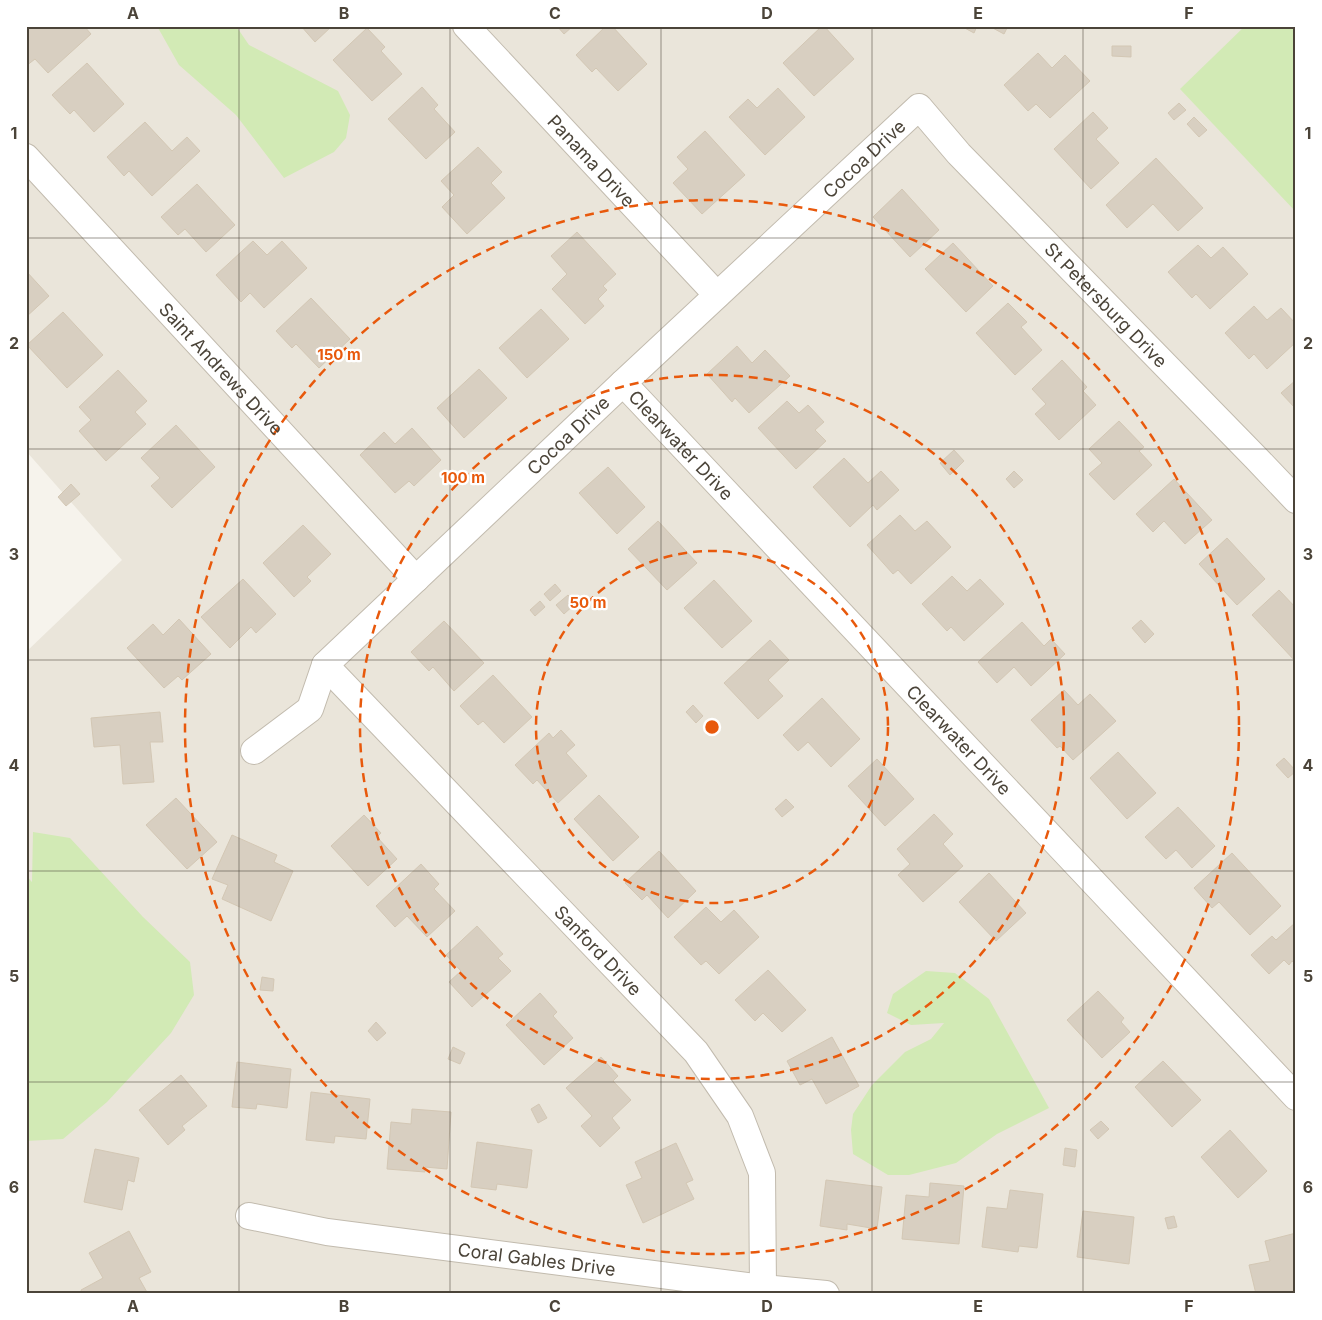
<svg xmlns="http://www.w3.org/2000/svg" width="1322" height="1320" font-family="Inter,sans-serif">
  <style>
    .residential { fill: #eae5da }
    .green { fill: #d2eab5 }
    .building { fill: #d8cfc1; stroke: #d3c7b4 }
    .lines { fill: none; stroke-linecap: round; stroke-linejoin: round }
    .street-casing { stroke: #c2bbae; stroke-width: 28 }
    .street { stroke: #fff; stroke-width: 26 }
    .grid { fill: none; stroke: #4b4439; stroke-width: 1; stroke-opacity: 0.55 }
    .ring { fill: none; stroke: #e8590c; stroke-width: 2.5; stroke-dasharray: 9 6 }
    .labels { text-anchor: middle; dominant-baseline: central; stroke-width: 4.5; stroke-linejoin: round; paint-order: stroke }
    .street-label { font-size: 18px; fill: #4b4439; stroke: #fff }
    .centre { fill: #e8590c; stroke: #fff; stroke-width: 2.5 }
    .ring-label { font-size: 15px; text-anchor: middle; font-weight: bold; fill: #e8590c; stroke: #fff; stroke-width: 4.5; stroke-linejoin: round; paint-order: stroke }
    .neatline { fill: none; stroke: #4b4439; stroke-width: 2 }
    .grid-label { font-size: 16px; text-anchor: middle; font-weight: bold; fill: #4b4439 }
  </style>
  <rect width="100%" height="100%" fill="#f6f3ec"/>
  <polygon class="residential" points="26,26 1296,26 1296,1294 26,1294 26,1055 104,970 26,875 26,652 122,560 26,451"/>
  <g class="green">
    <polygon points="157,26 236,26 249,45 338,91 350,115 346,138 334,152 284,178 236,115 179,65"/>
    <polygon points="1245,26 1296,26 1296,212 1180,89"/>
    <polygon points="33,832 70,838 143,917 190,962 194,995 171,1033 107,1102 63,1139 26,1141 26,875 32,882"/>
    <polygon points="926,971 955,973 989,999 1049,1108 997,1134 956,1163 909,1175 888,1175 853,1154 851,1130 853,1114 872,1085 905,1052 931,1039 944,1023 911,1025 887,1013 893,994"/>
  </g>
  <g class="building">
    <polygon points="26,26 84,26 91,34 48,73 35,59 26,66"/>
    <polygon points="301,26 332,26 315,42"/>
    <polygon points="557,26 573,26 564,34"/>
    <polygon points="606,26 612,26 647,64 618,91 596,68 592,72 576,55"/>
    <polygon points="822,26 824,26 854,59 814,96 783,63"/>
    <polygon points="961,26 977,26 974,33"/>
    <polygon points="989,26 1008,26 1004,34"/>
    <polygon points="367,28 385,47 381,51 402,74 372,101 333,60"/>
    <polygon points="1112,46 1131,46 1131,57 1112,56"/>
    <polygon points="1038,53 1052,68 1065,55 1090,81 1050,118 1036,104 1028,111 1004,85"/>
    <polygon points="87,63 124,104 94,132 74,110 70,114 52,95"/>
    <polygon points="422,87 438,105 434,109 455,132 426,159 388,119"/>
    <polygon points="778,88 805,117 765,155 729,117 748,99 757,108"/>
    <polygon points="1179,103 1186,110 1174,120 1168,113"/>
    <polygon points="1093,112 1108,128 1096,139 1119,163 1091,189 1054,149"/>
    <polygon points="1194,117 1207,130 1199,137 1187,124"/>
    <polygon points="145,122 172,151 187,137 200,151 152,196 129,171 124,176 107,157"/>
    <polygon points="705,131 745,175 702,214 673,183 688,169 677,157"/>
    <polygon points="478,147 502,172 491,183 505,198 467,234 442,207 454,195 441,181"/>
    <polygon points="1156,158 1203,208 1178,231 1153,204 1127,228 1106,205"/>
    <polygon points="197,184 235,225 206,252 185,229 178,235 161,217"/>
    <polygon points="902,189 939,230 910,257 873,217"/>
    <polygon points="577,232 616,274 603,286 607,290 598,299 604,306 585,324 552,289 567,274 551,256"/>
    <polygon points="253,241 267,255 282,241 307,268 264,308 250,293 241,302 216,275"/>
    <polygon points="953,243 993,286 966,312 925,269"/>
    <polygon points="1198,245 1211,258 1223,247 1248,274 1210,309 1196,294 1192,298 1168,272"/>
    <polygon points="26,271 49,296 26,317"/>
    <polygon points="311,298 350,339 319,368 296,344 292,348 276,331"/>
    <polygon points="1008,303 1027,322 1021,327 1042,350 1015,375 976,333"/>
    <polygon points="1254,306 1267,320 1281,308 1296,324 1296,342 1267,369 1254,354 1249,359 1225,333"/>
    <polygon points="541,309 569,339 527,378 499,348"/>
    <polygon points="63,312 103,355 67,388 27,345"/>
    <polygon points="737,346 752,363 765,350 790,376 749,413 735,398 732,402 707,374"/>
    <polygon points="1062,360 1087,387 1083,391 1096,405 1059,440 1035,414 1046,404 1032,389"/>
    <polygon points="479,369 507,398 464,438 437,408"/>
    <polygon points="118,370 147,401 135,412 146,424 106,461 79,431 91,420 79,407"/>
    <polygon points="1296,380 1296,409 1281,393"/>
    <polygon points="787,401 799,413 808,405 824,422 815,430 826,441 796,469 758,428"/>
    <polygon points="1119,421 1144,447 1139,451 1152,465 1114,500 1089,474 1102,463 1089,449"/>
    <polygon points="176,425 215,467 172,508 151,486 160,478 141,458"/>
    <polygon points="412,428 441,460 414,486 409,481 395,493 360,455 384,432 395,444"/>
    <polygon points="954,450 964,461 950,475 940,463"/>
    <polygon points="844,458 868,483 881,471 899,490 877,510 873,505 850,527 813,487"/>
    <polygon points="608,467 645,507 617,534 579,493"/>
    <polygon points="1014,471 1023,480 1014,488 1006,479"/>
    <polygon points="1174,479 1212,520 1185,544 1164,521 1153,532 1136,514"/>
    <polygon points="71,484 80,494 66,506 58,497"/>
    <polygon points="900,515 915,531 927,521 951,547 911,584 898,570 893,574 867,545"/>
    <polygon points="658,521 697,563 667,590 628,549"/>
    <polygon points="303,525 331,554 307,577 311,581 294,597 263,563"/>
    <polygon points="1227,538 1265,579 1237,605 1199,564"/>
    <polygon points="952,576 967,591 980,579 1004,604 964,641 951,627 947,631 922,604"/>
    <polygon points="243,579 276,614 256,633 251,627 230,648 201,617"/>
    <polygon points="714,580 752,621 722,648 684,608"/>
    <polygon points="555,584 561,591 550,601 544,594"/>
    <polygon points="1279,590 1296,608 1296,662 1252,615"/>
    <polygon points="568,595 576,603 564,614 556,605"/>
    <polygon points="540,601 545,607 535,616 530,610"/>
    <polygon points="179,619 211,654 182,680 178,676 164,688 127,648 153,624 163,635"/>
    <polygon points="1141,620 1154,634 1145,643 1132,628"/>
    <polygon points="444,621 484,663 454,691 433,667 429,671 411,652"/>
    <polygon points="1022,622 1044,646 1051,639 1065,654 1031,686 1014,667 997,683 978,662"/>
    <polygon points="770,640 789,660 768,680 783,696 758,719 724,683"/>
    <polygon points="493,675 532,717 504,743 483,721 478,725 460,706"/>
    <polygon points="1064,690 1078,705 1090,694 1116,721 1073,760 1060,746 1057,748 1031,720"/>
    <polygon points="822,698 860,739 831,767 808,742 798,751 783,735"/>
    <polygon points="693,705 703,716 696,723 686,712"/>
    <polygon points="160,712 163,742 150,742 154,782 123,784 120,745 94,747 91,718"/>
    <polygon points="561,730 575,745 566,753 587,776 558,803 537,780 533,784 515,765 549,733 553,738"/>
    <polygon points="1118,752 1156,793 1127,819 1090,778"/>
    <polygon points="1284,758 1296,771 1288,778 1276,765"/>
    <polygon points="877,759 914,799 885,826 848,786"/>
    <polygon points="599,795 639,837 613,861 574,819"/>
    <polygon points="176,798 217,842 187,869 146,825"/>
    <polygon points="786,799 794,807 782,817 775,809"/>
    <polygon points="1178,807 1215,846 1192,868 1176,850 1166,859 1145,837"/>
    <polygon points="934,814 953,834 943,844 963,866 923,902 898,875 910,864 897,849"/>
    <polygon points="364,815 381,833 377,837 397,859 368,886 331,846"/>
    <polygon points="232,835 277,855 274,862 293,871 271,921 222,899 228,885 212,879"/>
    <polygon points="659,851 696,891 668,918 647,895 642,900 625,883"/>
    <polygon points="1232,853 1281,906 1250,935 1219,902 1212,908 1194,888"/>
    <polygon points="421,864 439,884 434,889 455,911 427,937 407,916 395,927 376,906"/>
    <polygon points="989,873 1026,913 996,941 959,902"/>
    <polygon points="706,907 721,922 734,910 759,937 719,974 706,961 701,965 674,937"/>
    <polygon points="1296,922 1296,965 1292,961 1289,965 1284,960 1269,974 1251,955 1272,936 1276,940"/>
    <polygon points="477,926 503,954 498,958 511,971 472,1007 449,982 461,971 446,955"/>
    <polygon points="768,970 806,1010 782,1032 763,1013 755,1021 735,1000"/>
    <polygon points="262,977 274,979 273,991 260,990"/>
    <polygon points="1098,991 1124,1018 1121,1022 1130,1032 1102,1058 1067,1020"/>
    <polygon points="540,993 557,1012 553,1016 573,1038 544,1065 506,1025"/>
    <polygon points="376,1022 386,1033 377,1041 368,1031"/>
    <polygon points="832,1037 859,1086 826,1104 812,1079 800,1085 787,1061"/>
    <polygon points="453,1047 465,1053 460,1064 448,1059"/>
    <polygon points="601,1057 618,1076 613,1081 631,1100 612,1118 620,1128 600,1147 581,1126 592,1116 566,1088"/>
    <polygon points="1163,1061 1201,1100 1172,1127 1135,1087"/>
    <polygon points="237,1062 291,1069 287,1108 257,1104 256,1109 232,1107"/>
    <polygon points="181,1075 207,1106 182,1126 185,1130 168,1145 139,1110"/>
    <polygon points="311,1092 370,1099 366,1139 335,1136 334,1143 306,1140"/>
    <polygon points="539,1104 547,1118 538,1123 531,1109"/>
    <polygon points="412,1109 451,1112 447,1169 425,1167 425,1172 387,1169 391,1122 411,1124"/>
    <polygon points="1101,1121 1109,1129 1098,1139 1090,1130"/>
    <polygon points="1230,1130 1267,1171 1238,1198 1201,1157"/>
    <polygon points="477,1142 532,1150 527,1188 497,1184 496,1190 471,1187"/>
    <polygon points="676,1143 693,1180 686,1183 694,1199 643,1223 626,1185 642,1178 635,1162"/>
    <polygon points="1065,1148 1077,1150 1075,1167 1063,1165"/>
    <polygon points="95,1149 139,1158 134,1182 128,1180 122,1210 84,1202"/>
    <polygon points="826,1180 882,1187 877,1229 847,1224 847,1230 820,1226"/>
    <polygon points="930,1183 964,1186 959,1244 902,1239 906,1195 929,1197"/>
    <polygon points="1010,1190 1043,1194 1037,1248 1019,1246 1018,1252 982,1247 987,1207 1007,1209"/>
    <polygon points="1083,1211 1134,1217 1129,1264 1077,1257"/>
    <polygon points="1174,1216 1177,1227 1168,1229 1165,1218"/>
    <polygon points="129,1231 151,1272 139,1278 148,1294 82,1294 81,1290 103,1278 89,1253"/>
    <polygon points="1296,1233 1296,1290 1282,1294 1256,1294 1249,1265 1270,1261 1265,1241"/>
  </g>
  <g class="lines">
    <g class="street-casing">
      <g id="street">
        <path id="s1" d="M 466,26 L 717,295"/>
        <path id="s2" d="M 26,157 L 416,579"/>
        <path id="s3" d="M 623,383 L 1296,1097"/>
        <path id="s4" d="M 325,665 L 696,1052 L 740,1116 L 762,1173 L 763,1288"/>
        <path id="s5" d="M 254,751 L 310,709 L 325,665 L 623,383 L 919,107 L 959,154 L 1256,458 L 1296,500"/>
        <path id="s6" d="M 249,1216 L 327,1232 L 763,1288 L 826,1294"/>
      </g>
    </g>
    <use href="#street" class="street"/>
  </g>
  <path class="grid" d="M 239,26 L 239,1294M 450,26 L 450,1294M 661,26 L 661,1294M 872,26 L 872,1294M 1083,26 L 1083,1294M 26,238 L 1296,238M 26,449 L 1296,449M 26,660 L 1296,660M 26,871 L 1296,871M 26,1082 L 1296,1082"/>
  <g class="ring">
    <circle cx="712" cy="727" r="176"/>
    <circle cx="712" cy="727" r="352"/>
    <circle cx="712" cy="727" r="527"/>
  </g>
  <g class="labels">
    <g class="street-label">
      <text stroke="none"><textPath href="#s5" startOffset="856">Cocoa Drive</textPath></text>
      <text stroke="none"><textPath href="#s1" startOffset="184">Panama Drive</textPath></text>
      <text stroke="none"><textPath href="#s5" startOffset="1204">St Petersburg Drive</textPath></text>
      <text stroke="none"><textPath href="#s2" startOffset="288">Saint Andrews Drive</textPath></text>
      <text stroke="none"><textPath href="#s5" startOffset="451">Cocoa Drive</textPath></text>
      <text stroke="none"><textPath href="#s3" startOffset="85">Clearwater Drive</textPath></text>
      <text stroke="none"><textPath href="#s3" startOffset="490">Clearwater Drive</textPath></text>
      <text stroke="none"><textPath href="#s4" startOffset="395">Sanford Drive</textPath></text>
      <text stroke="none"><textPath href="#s6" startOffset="291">Coral Gables Drive</textPath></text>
    </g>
  </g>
  <circle cx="712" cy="727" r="8" class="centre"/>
  <g class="ring-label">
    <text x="339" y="360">150 m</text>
    <text x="463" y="483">100 m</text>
    <text x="588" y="608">50 m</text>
  </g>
  <rect width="1322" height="1320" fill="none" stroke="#ffffff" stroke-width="55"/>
  <rect x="28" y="28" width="1266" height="1264" class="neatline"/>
  <g class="grid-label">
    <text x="133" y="19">A</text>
    <text x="344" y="19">B</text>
    <text x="555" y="19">C</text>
    <text x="767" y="19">D</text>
    <text x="978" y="19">E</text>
    <text x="1189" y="19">F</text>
    <text x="14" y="139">1</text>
    <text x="1308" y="139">1</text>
    <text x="14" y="349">2</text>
    <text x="1308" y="349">2</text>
    <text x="14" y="560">3</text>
    <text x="1308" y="560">3</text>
    <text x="14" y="771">4</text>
    <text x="1308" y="771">4</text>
    <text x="14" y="982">5</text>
    <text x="1308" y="982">5</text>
    <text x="14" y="1193">6</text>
    <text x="1308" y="1193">6</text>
    <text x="133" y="1312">A</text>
    <text x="344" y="1312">B</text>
    <text x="555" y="1312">C</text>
    <text x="767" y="1312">D</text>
    <text x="978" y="1312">E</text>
    <text x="1189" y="1312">F</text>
  </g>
</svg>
